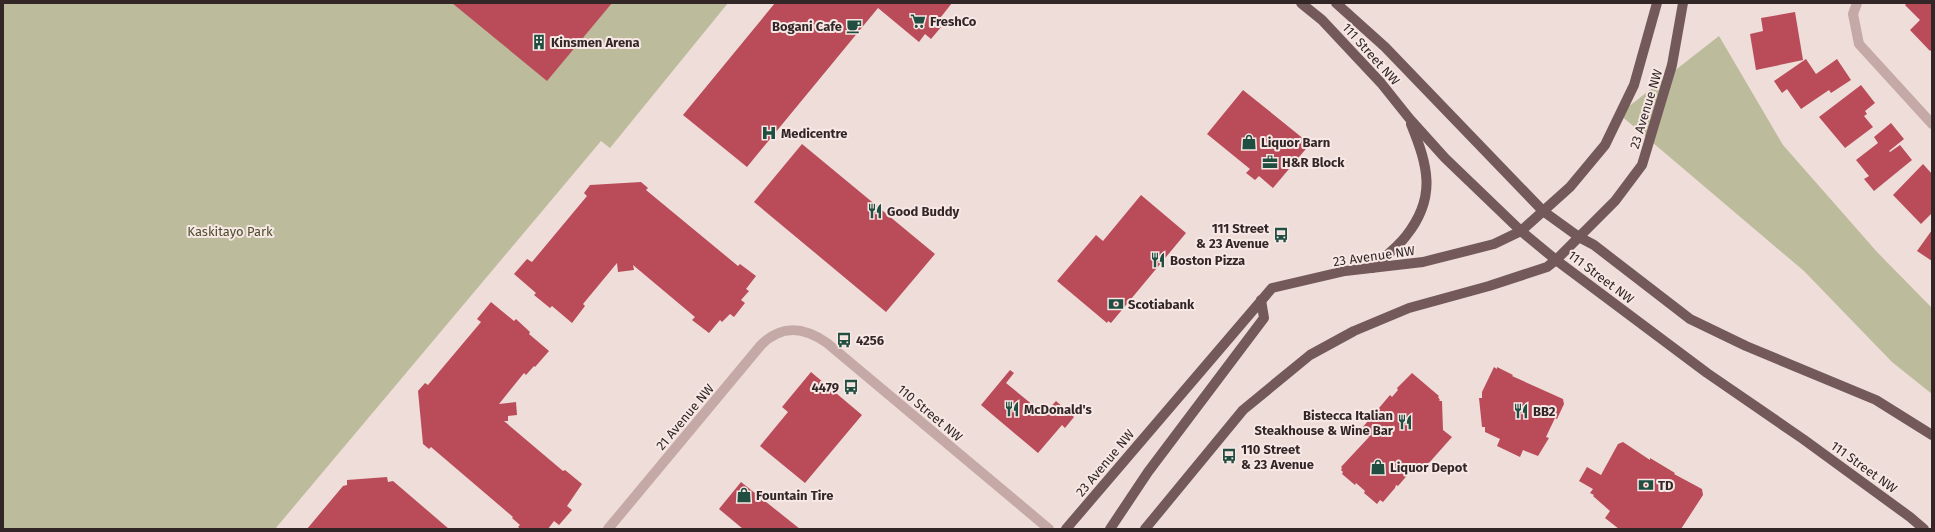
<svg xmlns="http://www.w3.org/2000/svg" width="1935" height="532" font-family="'Fira Sans',sans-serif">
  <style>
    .green { fill: #bcbb9b }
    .building { fill: #ba4c59 }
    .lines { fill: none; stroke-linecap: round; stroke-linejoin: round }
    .minor { stroke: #c5a9a7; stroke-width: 10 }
    .major { stroke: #73595a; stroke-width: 10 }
    .labels { text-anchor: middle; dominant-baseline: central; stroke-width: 4; stroke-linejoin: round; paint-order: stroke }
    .poi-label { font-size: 13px; font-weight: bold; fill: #322627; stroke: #f7e8e5; text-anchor: start }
    .street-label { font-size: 13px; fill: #322627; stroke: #f7e8e5 }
    .park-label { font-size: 13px; fill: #4e4e2d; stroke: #f7e8e5 }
  </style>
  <rect width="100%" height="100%" fill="#eeddd9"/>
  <g class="green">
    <polygon points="3,3 728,3 610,148 601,141 275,529 3,529"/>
    <polygon points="1719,36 1783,145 1877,252 1932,308 1932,394 1892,362 1804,271 1619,114"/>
  </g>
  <g class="building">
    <polygon points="452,3 612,3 547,81"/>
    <polygon points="775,3 952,3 941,17 942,26 931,39 925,34 919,42 878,8 747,167 683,115"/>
    <polygon points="1907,3 1932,3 1932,49 1930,51 1910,30 1920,20 1905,5"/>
    <polygon points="1795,12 1803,60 1756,70 1750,34 1763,31 1761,18"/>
    <polygon points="1806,59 1816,74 1837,59 1851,80 1831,93 1829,90 1801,109 1787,89 1782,93 1774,81"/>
    <polygon points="1861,85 1875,103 1865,111 1867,114 1864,116 1873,127 1845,148 1819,117"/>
    <polygon points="1243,90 1310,144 1273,188 1259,176 1255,180 1246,173 1250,169 1207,134"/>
    <polygon points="1891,123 1904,139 1889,151 1890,152 1900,145 1912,160 1874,191 1864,179 1869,176 1856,160 1878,143 1874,137"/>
    <polygon points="802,144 935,254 886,312 754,202"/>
    <polygon points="1923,164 1932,174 1932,213 1921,224 1893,195"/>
    <polygon points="641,182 648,188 646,190 738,266 740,264 756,276 746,289 749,291 741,300 745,303 734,317 730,314 722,322 720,320 709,333 692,320 695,317 633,265 634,270 618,272 617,263 583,304 585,306 572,323 552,306 550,308 534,295 536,293 514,274 527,259 532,262 587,196 584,193 590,185"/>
    <polygon points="1141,195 1186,233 1111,323 1108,321 1107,323 1057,281 1096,235 1103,241"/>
    <polygon points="1932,230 1932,261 1917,251"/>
    <polygon points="491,302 514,321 516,319 530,332 529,334 549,351 535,367 534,366 526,375 524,373 499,404 516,402 517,415 508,416 508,421 504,421 563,471 565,470 582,484 567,506 572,510 559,525 554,521 548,529 521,529 518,527 520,525 512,518 513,517 431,447 429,449 423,444 418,391 425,383 428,385 481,322 477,319"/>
    <polygon points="1494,367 1497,369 1497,367 1513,375 1512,376 1563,399 1564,404 1557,419 1555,418 1546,437 1549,438 1538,456 1523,450 1520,457 1497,446 1500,439 1485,432 1485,427 1482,427 1479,398 1482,398 1482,392"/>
    <polygon points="1010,370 1014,373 1006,383 1044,414 1056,401 1074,417 1065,428 1062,425 1038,453 981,405"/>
    <polygon points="811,372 862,415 805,483 760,446 788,412 782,407"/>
    <polygon points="1412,373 1439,396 1438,397 1440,400 1439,401 1442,401 1443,430 1452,437 1421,472 1415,466 1412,470 1410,468 1409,470 1410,472 1398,486 1396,485 1395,488 1383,502 1380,500 1377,504 1364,493 1365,491 1356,483 1355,485 1342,474 1343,472 1341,470 1342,468 1341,467 1369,437 1362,432 1364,430 1362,428 1373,415 1374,416 1380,409 1379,408 1390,395 1392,397 1398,390 1397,388"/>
    <polygon points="1623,442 1650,460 1650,458 1675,473 1674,474 1702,489 1703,495 1681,529 1619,529 1605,518 1610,511 1593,496 1594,495 1590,493 1593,489 1579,481 1587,467 1601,475 1618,444"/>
    <polygon points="387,477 388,482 393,481 449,529 307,529 343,486 347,485 347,480"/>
    <polygon points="741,482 800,529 743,529 719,509"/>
  </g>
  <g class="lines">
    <g class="minor">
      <polyline points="1857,3 1853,14 1859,44 1932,124"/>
      <path d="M 608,529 L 761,345 C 782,324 804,327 827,343 L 1049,529"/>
    </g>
    <g class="major">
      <polyline points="1301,3 1322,20 1381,83 1409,118 1445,158 1521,231 1556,260 1707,373 1803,439 1910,517 1924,529"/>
      <polyline points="1336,3 1385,47 1543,211 1579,237 1594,245 1690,319 1746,346 1876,400 1932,435"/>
      <path d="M 1372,268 C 1383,258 1397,248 1406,236 C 1437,197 1428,166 1411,124"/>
      <polyline points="1066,529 1272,288 1345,271 1423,262 1494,244 1521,231 1570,187 1605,145 1634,85 1657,3"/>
      <polyline points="1110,529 1148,472 1264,318 1261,300"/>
      <polyline points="1145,529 1243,410 1310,355 1354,331 1409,308 1489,286 1547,267 1556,260 1615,201 1642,165 1672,65 1683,3"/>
    </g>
  </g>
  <defs>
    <g id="supermarket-bare" transform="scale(1.2)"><path d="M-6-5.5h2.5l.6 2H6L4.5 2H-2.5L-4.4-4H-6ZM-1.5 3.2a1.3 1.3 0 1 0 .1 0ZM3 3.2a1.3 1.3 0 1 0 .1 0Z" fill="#204f41" stroke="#f7e8e5" stroke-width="2.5" paint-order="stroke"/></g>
    <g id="cafe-bare" transform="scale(1.2)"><path d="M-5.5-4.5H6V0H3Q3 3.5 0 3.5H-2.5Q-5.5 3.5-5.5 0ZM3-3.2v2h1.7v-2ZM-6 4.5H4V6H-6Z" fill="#204f41" stroke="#f7e8e5" stroke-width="2.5" paint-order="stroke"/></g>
    <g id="building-bare" transform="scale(1.2)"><path d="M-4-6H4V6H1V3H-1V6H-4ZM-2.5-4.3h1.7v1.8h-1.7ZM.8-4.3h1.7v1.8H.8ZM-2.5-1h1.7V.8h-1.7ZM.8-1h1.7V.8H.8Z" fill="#204f41" stroke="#f7e8e5" stroke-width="2.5" paint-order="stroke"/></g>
    <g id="hospital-bare" transform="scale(1.2)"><path d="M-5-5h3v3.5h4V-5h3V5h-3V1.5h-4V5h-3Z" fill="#204f41" stroke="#f7e8e5" stroke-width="2.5" paint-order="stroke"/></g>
    <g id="shop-bare" transform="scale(1.2)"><path d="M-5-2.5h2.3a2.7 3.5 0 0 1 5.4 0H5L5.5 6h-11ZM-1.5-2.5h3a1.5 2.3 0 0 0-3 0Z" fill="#204f41" stroke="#f7e8e5" stroke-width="2.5" paint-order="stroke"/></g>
    <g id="office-bare" transform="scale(1.2)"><path d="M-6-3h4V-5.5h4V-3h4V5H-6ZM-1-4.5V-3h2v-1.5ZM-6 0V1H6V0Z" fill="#204f41" stroke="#f7e8e5" stroke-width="2.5" paint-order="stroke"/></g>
    <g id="restaurant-bare" transform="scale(1.2)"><path d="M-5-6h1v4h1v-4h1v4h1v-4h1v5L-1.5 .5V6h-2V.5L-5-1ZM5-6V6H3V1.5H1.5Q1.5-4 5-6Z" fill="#204f41" stroke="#f7e8e5" stroke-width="2.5" paint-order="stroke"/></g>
    <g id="bus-bare" transform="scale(1.2)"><path d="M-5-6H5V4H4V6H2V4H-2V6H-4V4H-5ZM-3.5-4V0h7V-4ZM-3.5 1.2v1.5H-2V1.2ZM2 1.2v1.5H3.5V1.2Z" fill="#204f41" stroke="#f7e8e5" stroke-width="2.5" paint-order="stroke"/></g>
    <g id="bank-bare" transform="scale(1.2)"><path d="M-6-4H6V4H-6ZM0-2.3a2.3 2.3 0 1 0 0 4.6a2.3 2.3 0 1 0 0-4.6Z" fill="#204f41" stroke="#f7e8e5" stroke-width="2.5" paint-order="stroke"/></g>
  </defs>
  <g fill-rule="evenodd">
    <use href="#supermarket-bare" x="918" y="21"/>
    <use href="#cafe-bare" x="854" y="26"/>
    <use href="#building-bare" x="539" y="42"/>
    <use href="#hospital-bare" x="769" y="133"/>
    <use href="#shop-bare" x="1249" y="142"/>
    <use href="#office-bare" x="1270" y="162"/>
    <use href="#restaurant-bare" x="875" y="211"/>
    <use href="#bus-bare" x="1281" y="235"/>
    <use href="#restaurant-bare" x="1158" y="260"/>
    <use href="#bank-bare" x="1116" y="304"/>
    <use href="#bus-bare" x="844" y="340"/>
    <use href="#bus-bare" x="851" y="387"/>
    <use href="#restaurant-bare" x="1012" y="409"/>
    <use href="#restaurant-bare" x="1521" y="411"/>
    <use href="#restaurant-bare" x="1405" y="422"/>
    <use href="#bus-bare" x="1229" y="456"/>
    <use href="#shop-bare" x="1378" y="467"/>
    <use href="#bank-bare" x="1646" y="485"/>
    <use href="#shop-bare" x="744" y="495"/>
  </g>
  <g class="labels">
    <g class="poi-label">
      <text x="930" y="21">FreshCo</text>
      <text x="842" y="26" text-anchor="end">Bogani Cafe</text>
      <text x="551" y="42">Kinsmen Arena</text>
      <text x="781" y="133">Medicentre</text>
      <text x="1261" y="142">Liquor Barn</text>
      <text x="1282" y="162">H&amp;R Block</text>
      <text x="887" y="211">Good Buddy</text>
      <text x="1269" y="228" text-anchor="end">111 Street<tspan x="1269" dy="15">&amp; 23 Avenue</tspan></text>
      <text x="1170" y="260">Boston Pizza</text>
      <text x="1128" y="304">Scotiabank</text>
      <text x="856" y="340">4256</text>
      <text x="839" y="387" text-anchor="end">4479</text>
      <text x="1024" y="409">McDonald's</text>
      <text x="1533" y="411">BB2</text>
      <text x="1393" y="415" text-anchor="end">Bistecca Italian<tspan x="1393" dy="15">Steakhouse &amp; Wine Bar</tspan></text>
      <text x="1241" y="449">110 Street<tspan x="1241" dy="15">&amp; 23 Avenue</tspan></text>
      <text x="1390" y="467">Liquor Depot</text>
      <text x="1658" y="485">TD</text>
      <text x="756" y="495">Fountain Tire</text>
    </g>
    <g class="street-label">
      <text transform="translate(1371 54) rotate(48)">111 Street NW</text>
      <text transform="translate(1646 109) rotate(-73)">23 Avenue NW</text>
      <text transform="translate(1374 256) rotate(-8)">23 Avenue NW</text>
      <text transform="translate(1601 277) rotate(37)">111 Street NW</text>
      <text transform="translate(930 413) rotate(40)">110 Street NW</text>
      <text transform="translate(685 417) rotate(-50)">21 Avenue NW</text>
      <text transform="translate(1105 463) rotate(-50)">23 Avenue NW</text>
      <text transform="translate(1864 467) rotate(36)">111 Street NW</text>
    </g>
    <g class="park-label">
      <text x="230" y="231">Kaskitayo Park</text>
    </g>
  </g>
  <rect width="1935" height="532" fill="none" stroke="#322627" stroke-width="8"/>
</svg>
